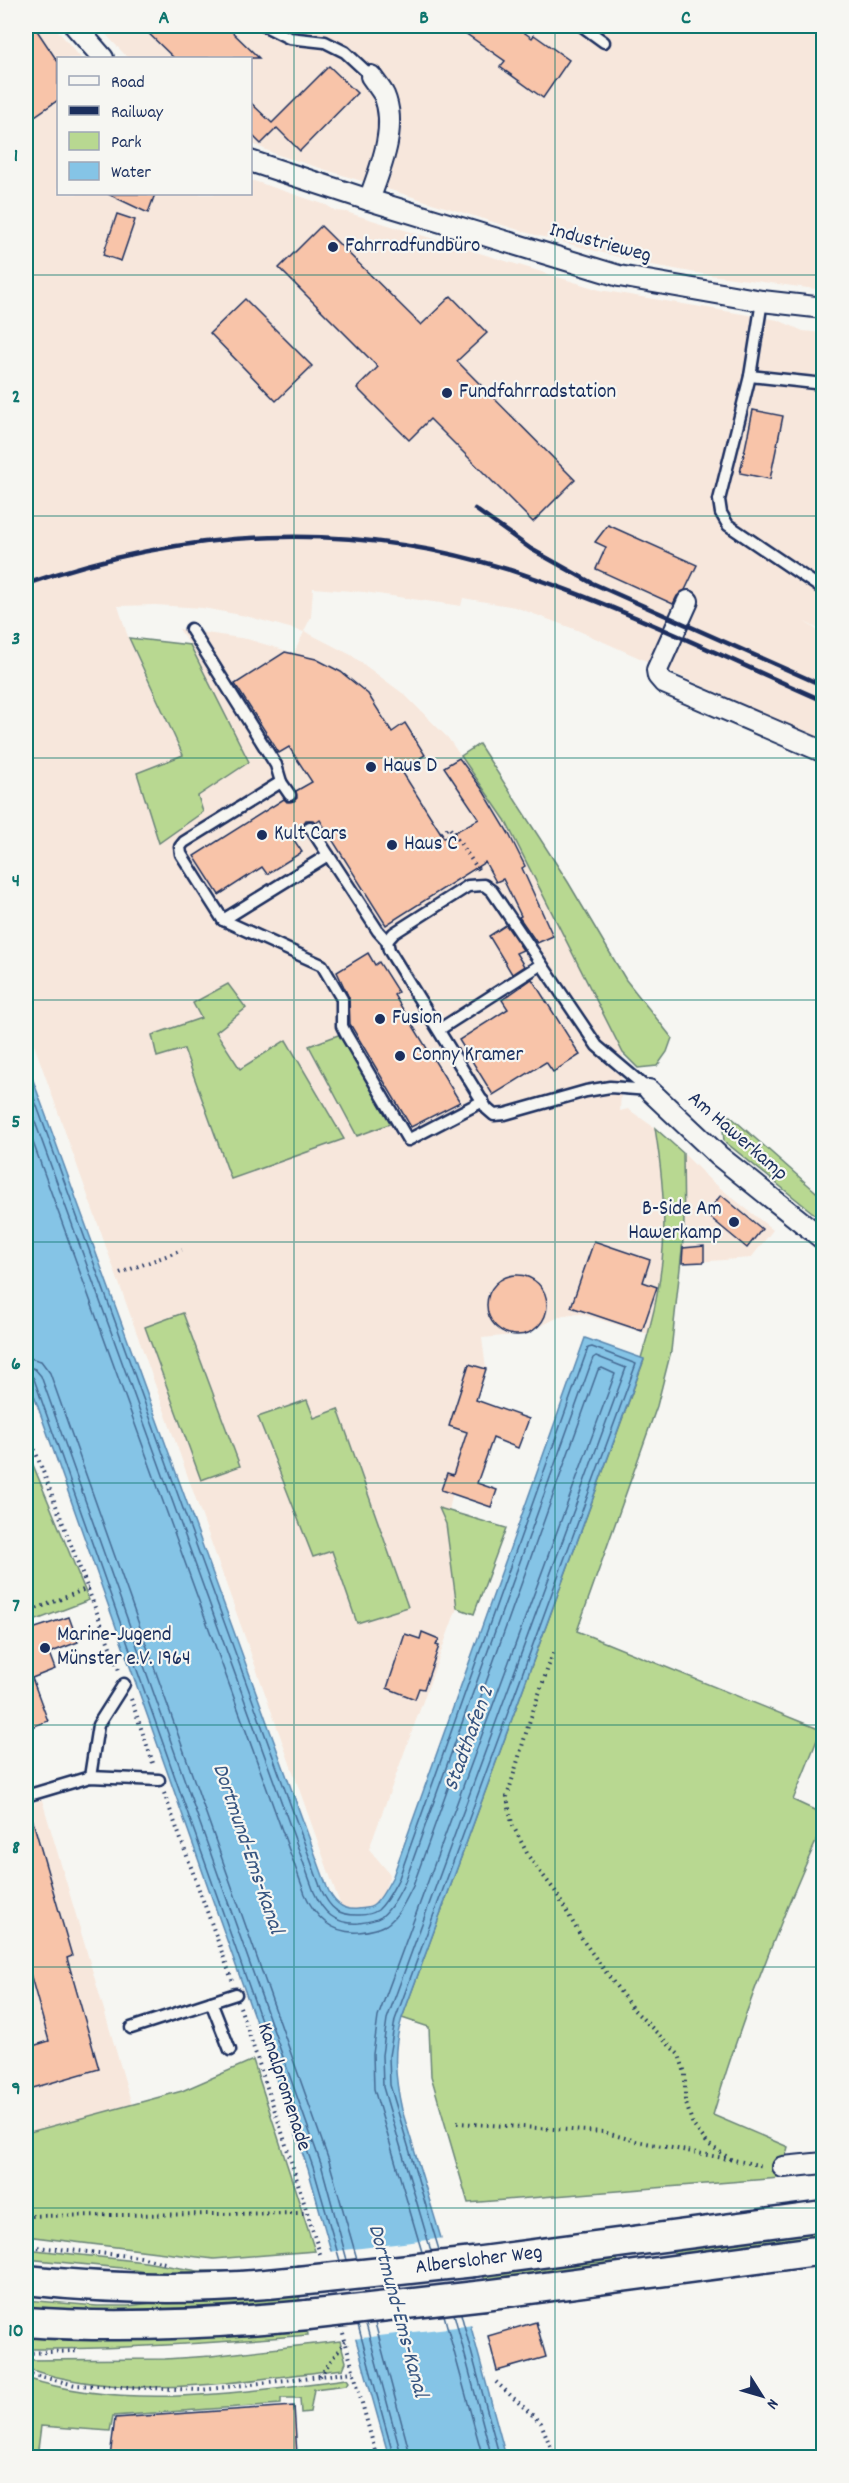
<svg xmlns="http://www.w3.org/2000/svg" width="849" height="2483" font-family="Dekko,sans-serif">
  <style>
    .built { fill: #f7e7dc; fill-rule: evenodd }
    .green { fill: #b8d891; stroke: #6a8478; stroke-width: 1.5 }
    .water { fill: #85c4e6; stroke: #5b88b0; stroke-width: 1.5 }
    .pier { fill: #f6f6f2 }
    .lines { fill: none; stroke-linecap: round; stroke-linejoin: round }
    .shore { stroke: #456b94; stroke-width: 1.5 }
    .building { fill: #f8c4a9; stroke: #1b2f5e; stroke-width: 1.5 }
    .lane-casing { stroke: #1b2f5e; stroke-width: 15 }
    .street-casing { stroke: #1b2f5e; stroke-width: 24 }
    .secondary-casing { stroke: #1b2f5e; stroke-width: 33 }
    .path { stroke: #1b2f5e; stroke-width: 4; stroke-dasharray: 1.5 4.5; stroke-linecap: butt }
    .lane { stroke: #f6f6f2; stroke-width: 10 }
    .street { stroke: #f6f6f2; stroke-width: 20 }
    .secondary { stroke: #f6f6f2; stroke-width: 28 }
    .rail { stroke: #1b2f5e; stroke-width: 4.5 }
    .secondary-bridge-casing { stroke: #1b2f5e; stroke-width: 33; stroke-linecap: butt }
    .secondary-bridge { stroke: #f6f6f2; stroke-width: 28 }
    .grid { fill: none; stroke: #0f766e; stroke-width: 1.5; stroke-opacity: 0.55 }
    .poi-dot { fill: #1b2f5e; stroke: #f6f6f2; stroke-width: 2 }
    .labels { text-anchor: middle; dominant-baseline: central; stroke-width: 4.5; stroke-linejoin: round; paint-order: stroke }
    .street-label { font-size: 21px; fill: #1b2f5e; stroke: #f6f6f2 }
    .poi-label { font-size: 21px; fill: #1b2f5e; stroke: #f6f6f2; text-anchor: start }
    .water-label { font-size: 22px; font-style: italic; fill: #365480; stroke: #f6f6f2 }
    .neatline { fill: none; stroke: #0f766e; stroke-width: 2 }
    .grid-label { font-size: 20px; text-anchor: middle; font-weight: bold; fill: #0f766e }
  </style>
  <rect width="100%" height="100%" fill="#f6f6f2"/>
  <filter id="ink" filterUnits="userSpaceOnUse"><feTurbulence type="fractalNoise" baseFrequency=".0167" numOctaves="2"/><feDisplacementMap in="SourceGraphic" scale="12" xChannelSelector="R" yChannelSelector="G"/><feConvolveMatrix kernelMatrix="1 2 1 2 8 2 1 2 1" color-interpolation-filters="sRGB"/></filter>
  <g filter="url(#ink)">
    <g class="built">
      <path d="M 26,26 L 54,26 L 81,58 L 58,58 L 58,194 L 250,194 L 251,180 L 326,205 L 336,211 L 346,212 L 600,290 L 778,320 L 803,331 L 823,333 L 823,632 L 805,622 L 823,634 L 823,740 L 577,630 L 515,607 L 463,598 L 461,606 L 364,592 L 313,588 L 311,617 L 304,631 L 351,655 L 405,695 L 448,738 L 505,820 L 623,1053 L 620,1111 L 628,1109 L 655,1128 L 665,1202 L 665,1228 L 660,1281 L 648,1334 L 581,1314 L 563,1315 L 525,1334 L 482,1338 L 486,1369 L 466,1432 L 446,1524 L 457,1608 L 369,1849 L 390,1874 L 381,1900 L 375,1910 L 346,1911 L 340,1904 L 26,1022 ZM 155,605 L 203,608 L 246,616 L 304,632 L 294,653 L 247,639 L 179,629 L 190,645 L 197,796 L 183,756 L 127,634 L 118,606 Z"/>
      <polygon points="98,26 823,26 823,290 702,274 641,263 528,233 275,154 251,143 250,58 128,58"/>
      <polygon points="683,1153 709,1179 773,1230 751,1258 682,1263 684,1231"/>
      <polygon points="42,1800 132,2105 26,2133 26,1805"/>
    </g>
    <g class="green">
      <polygon points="129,638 190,645 249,762 198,796 203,812 159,843 137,773 183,755"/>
      <polygon points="479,744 568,882 626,980 672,1038 667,1052 657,1066 638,1068 623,1053 505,820 461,756"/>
      <polygon points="228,984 246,1008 216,1032 240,1069 286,1040 344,1139 231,1179 184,1049 157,1057 152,1035 201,1018 193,1003"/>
      <polygon points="341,1034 392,1123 357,1136 309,1046"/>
      <polygon points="730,1116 823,1198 823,1221 724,1141 723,1130"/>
      <path d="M 655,1128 L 683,1153 L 684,1231 L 671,1351 L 657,1406 L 577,1631 L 821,1730 L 793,1800 L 823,1814 L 823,1826 C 780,1920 742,2016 713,2115 L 788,2147 L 780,2178 L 468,2203 L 431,2076 L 429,2027 L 402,2018 L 644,1360 L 641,1358 C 668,1273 669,1215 655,1128 Z"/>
      <polygon points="183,1313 240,1466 201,1480 145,1327"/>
      <polygon points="307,1400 314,1418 338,1409 408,1607 357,1623 332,1551 313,1557 258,1417"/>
      <polygon points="26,1448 89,1600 26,1624"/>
      <polygon points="439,1508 506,1528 474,1614 457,1608 446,1524"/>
      <polygon points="253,2060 315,2251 214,2259 26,2236 26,2133 182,2091"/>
      <polygon points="823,2226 823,2234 788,2246 677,2261 672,2247"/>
      <polygon points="26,2249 145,2262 198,2271 236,2271 290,2267 292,2274 180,2278 122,2268 26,2259"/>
      <polygon points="616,2254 619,2268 486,2285 482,2271"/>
      <polygon points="298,2293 301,2306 257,2311 26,2313 26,2300 97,2306 128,2306 175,2300"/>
      <path d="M 307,2327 L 308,2335 C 214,2343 120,2349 26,2349 L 26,2337 Z"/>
      <path d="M 340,2341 L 346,2362 L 343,2369 C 239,2381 126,2403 26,2368 L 26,2360 L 165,2359 L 211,2356 Z"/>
      <path d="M 26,2378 C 126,2411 244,2392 347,2379 L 349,2382 L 347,2385 L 314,2389 L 310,2412 L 301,2413 L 300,2398 L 281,2398 L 281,2404 L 113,2416 L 110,2431 L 41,2426 L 37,2457 L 26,2458 Z"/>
    </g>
    <path class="water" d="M 26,1061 L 327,1887 C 333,1902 342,1911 358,1909 C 365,1908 370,1909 375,1904 C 383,1896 388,1885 393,1876 L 585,1338 L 644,1359 L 402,2018 C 392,2049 395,2079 402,2110 L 455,2284 L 464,2301 L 506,2457 L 389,2457 L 308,2169 L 26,1373 Z"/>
    <polygon class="pier" points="445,2238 458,2283 466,2300 474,2325 353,2339 328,2252"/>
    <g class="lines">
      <g class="shore">
        <path d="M 26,1076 L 321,1889 C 330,1909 338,1916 360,1915 C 367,1915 372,1914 378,1910 C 387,1902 393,1889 399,1878 L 588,1348 L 592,1347 L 636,1364 L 395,2020 L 389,2056 L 390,2085 L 439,2250"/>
        <path d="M 26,1097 L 314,1892 C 323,1912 335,1925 359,1923 C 367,1922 375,1921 381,1917 C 392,1908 399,1894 405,1882 L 593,1358 L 596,1356 L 626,1368 L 387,2019 L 382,2055 L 383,2087 L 431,2251"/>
        <path d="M 26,1123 L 305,1894 C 315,1917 331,1934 359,1932 C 368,1931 377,1930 386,1925 C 399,1916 406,1900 413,1886 L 598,1370 L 602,1368 L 615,1374 L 378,2017 L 373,2054 L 374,2089 L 422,2252"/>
        <polyline points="26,1357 41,1361 50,1373 329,2161 357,2259"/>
        <polyline points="26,1366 35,1369 41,1376 321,2164 347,2260"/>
        <polyline points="26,1374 31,1375 34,1379 313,2167 340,2261"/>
        <polyline points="454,2314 492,2458"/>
        <polyline points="461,2314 500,2458"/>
        <polyline points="444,2315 483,2458"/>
        <polyline points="375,2323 411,2458"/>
        <polyline points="366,2324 402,2458"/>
        <polyline points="358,2325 394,2458"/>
      </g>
    </g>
    <g class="building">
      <polygon points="26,26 34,26 58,62 58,100 26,122"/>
      <polygon points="141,26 226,26 259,58 174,58"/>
      <polygon points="455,26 515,26 532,38 534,35 569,60 543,98 500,67 505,61"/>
      <polygon points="329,66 357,93 300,151 277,128 261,144 250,133 250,102 272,123"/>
      <polygon points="108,194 155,194 148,213"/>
      <polygon points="117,214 135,220 121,261 103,255"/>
      <polygon points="321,226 421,325 451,296 487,333 457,361 575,480 533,522 430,419 409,440 357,388 378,367 279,268"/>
      <polygon points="245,299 312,366 276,401 210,333"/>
      <polygon points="753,410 783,416 770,479 740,473"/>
      <polygon points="608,525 697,565 685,590 677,596 673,604 596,569 606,547 595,542"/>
      <polygon points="285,652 316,659 341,672 368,694 392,732 405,723 425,755 401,770 444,838 479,819 444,767 459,758 482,789 509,834 525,866 522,868 553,936 537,943 519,917 521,916 503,879 496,882 485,862 386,925 320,820 316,823 313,820 306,820 303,824 303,831 292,837 302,852 267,874 262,867 219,895 194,856 284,799 287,802 294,801 297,798 296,791 312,782 289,747 279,753 235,684"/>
      <polygon points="506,925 523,950 516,953 524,966 512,974 489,936"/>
      <polygon points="368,953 375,965 379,962 398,992 394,995 460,1102 411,1127 350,1024 349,998 337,972"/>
      <polygon points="532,979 580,1055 553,1072 546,1062 493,1095 459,1040 508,1009 502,1000"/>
      <polygon points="721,1195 762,1229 747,1248 706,1214"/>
      <polygon points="594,1241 650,1260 643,1282 657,1287 642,1331 571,1307"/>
      <polygon points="704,1246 704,1262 682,1263 683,1248"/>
      <circle cx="517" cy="1305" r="30"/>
      <polygon points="469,1364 486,1369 476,1400 529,1419 518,1448 493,1438 477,1483 497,1490 491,1507 441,1490 447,1473 453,1475 467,1432 449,1426"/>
      <polygon points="69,1617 78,1642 49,1653 55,1669 32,1678 48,1721 26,1729 26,1631"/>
      <polygon points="422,1632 439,1639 436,1645 439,1646 424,1689 419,1688 415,1699 387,1688 405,1634 420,1639"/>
      <polygon points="30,1811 72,1956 67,1958 99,2069 26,2090 26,2048 49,2041 26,1959 26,1812"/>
      <polygon points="536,2322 546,2357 497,2371 488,2336"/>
      <polygon points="294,2406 297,2455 253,2457 110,2457 115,2418"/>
    </g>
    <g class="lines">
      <g class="lane-casing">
        <g id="lane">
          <polyline points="265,26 289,38 325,42 345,52 371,76"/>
          <polyline points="582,26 604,42"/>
          <polyline points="750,376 762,301"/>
          <polyline points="824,384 750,376 719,500 721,513 728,525 824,590"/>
          <polyline points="191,629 276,765 281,782 290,795"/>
          <polyline points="281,782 184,842 180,847 181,854 223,920 322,965 342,999 342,1026 346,1034 408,1140 483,1101"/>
          <polyline points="310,827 378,931 387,941 389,950 487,1109 494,1115 505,1114 586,1091 610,1087 649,1090"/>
          <polyline points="223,920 328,855"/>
          <polyline points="387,941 394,933 468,886 484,885 492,891 597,1046 649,1090"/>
          <polyline points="440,1029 540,965"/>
          <polyline points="90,1777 98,1725 124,1684"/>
          <polyline points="26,1796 90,1777 159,1780"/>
          <polyline points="211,2002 230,2050"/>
          <polyline points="131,2028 236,1994"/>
        </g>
      </g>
      <g class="street-casing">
        <g id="street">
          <polyline points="75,26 103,58"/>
          <polyline points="250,161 369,200 619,276 762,301 824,308"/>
          <path d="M 369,200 C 380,169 398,128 384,95 C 381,89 375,82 371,76"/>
          <polyline points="688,601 657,670 658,676 664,683 824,752"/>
          <polyline points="649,1090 719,1156 824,1240"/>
          <polyline points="783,2167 824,2163"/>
        </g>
      </g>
      <g class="secondary-casing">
        <g id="secondary">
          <polyline points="474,2262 824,2216"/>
          <path d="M 26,2280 C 117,2290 207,2291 298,2281"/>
          <polyline points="485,2295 824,2250"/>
          <path d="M 26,2322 C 120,2329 214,2324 308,2315"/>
        </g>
      </g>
      <g class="path">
        <polyline points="441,833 449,827 480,872"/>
        <polyline points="120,1273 182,1250"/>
        <polyline points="26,1427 120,1673"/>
        <polyline points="26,1613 88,1588"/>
        <polyline points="553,1653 529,1723 507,1797 512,1824 529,1857 555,1891 584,1942 632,2008 679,2055 685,2073 685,2100 693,2125 708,2144 732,2160"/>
        <polyline points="131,1699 154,1766"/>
        <polyline points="164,1793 232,1980"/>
        <polyline points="240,2007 281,2129 321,2257"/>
        <polyline points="457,2123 603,2132 636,2141 764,2166"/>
        <polyline points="26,2216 307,2213"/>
        <polyline points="26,2246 140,2257 165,2263"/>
        <polyline points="343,2333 377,2458"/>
        <polyline points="26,2353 79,2351"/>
        <polyline points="26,2373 75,2385 201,2390 354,2372"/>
        <polyline points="320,2376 345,2341"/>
        <polyline points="496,2382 541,2423 555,2458"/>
      </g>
      <use href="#lane" class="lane"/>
      <use href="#street" class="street"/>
      <use href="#secondary" class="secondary"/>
      <g class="rail">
        <polyline points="475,509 531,549 592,583 824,686"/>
        <path d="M 26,584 C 185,529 348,519 510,570 C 618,605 721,656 824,701"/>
      </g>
      <g class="secondary-bridge-casing">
        <g id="secondary-bridge">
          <polyline points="298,2281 474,2262"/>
          <polyline points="308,2315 485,2295"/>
        </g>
      </g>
      <use href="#secondary-bridge" class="secondary-bridge"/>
    </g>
  </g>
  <path class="grid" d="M 294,26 L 294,2458M 555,26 L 555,2458M 26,275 L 824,275M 26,516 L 824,516M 26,758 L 824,758M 26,1000 L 824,1000M 26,1242 L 824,1242M 26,1483 L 824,1483M 26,1725 L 824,1725M 26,1967 L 824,1967M 26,2208 L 824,2208"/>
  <g class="poi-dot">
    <circle cx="333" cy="247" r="6"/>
    <circle cx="447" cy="393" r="6"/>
    <circle cx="371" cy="767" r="6"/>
    <circle cx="262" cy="835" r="6"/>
    <circle cx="392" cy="845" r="6"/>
    <circle cx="380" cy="1019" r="6"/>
    <circle cx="400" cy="1056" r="6"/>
    <circle cx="734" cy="1222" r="6"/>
    <circle cx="45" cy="1648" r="6"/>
  </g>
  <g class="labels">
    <g class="street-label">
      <text transform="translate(600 244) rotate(15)">Industrieweg</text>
      <text transform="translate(737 1137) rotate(41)">Am Hawerkamp</text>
      <text transform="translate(283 2087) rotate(72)">Kanalpromenade</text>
      <text transform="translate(479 2261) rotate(-7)">Albersloher Weg</text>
    </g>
    <g class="poi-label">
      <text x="345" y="247">Fahrradfundbüro</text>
      <text x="459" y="393">Fundfahrradstation</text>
      <text x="383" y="767">Haus D</text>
      <text x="274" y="835">Kult Cars</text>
      <text x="404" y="845">Haus C</text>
      <text x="392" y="1019">Fusion</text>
      <text x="412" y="1056">Conny Kramer</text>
      <text x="722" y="1210" text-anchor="end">B-Side Am<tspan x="722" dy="24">Hawerkamp</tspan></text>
      <text x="57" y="1636">Marine-Jugend<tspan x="57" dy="24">Münster e.V. 1964</tspan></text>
    </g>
    <g class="water-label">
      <text transform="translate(470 1739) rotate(-70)">Stadthafen 2</text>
      <text transform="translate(247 1849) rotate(71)">Dortmund-Ems-Kanal</text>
      <text transform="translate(397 2311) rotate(75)">Dortmund-Ems-Kanal</text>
    </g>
  </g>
  <rect width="849" height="2483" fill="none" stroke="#f6f6f2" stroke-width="66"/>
  <rect x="57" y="57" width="195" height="138" fill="#f6f6f2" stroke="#9ea6b7" stroke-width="1.5"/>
  <rect x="69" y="76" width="30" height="9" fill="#f6f6f2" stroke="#9ea6b7" stroke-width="1.5"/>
  <text x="111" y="87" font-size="18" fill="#1b2f5e">Road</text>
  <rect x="69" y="106" width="30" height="9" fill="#1b2f5e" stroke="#9ea6b7" stroke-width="1.5"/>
  <text x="111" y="117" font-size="18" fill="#1b2f5e">Railway</text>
  <rect x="69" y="132" width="30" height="18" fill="#b8d891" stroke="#9ea6b7" stroke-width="1.5"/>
  <text x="111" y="147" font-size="18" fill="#1b2f5e">Park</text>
  <rect x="69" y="162" width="30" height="18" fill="#85c4e6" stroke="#9ea6b7" stroke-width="1.5"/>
  <text x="111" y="177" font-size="18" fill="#1b2f5e">Water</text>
  <g transform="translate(762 2396) rotate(127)" stroke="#f6f6f2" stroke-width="4.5" paint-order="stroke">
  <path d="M0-4.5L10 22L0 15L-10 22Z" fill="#1b2f5e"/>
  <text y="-9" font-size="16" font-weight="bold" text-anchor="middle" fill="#1b2f5e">N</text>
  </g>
  <rect x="33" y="33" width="783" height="2417" class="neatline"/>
  <g class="grid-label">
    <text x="164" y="23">A</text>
    <text x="424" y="23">B</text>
    <text x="686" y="23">C</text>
    <text x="16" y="161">1</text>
    <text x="16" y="402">2</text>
    <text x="16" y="644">3</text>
    <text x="16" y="886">4</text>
    <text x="16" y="1127">5</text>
    <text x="16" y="1369">6</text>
    <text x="16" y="1611">7</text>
    <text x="16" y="1853">8</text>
    <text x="16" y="2094">9</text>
    <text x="16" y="2336">10</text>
  </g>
</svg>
